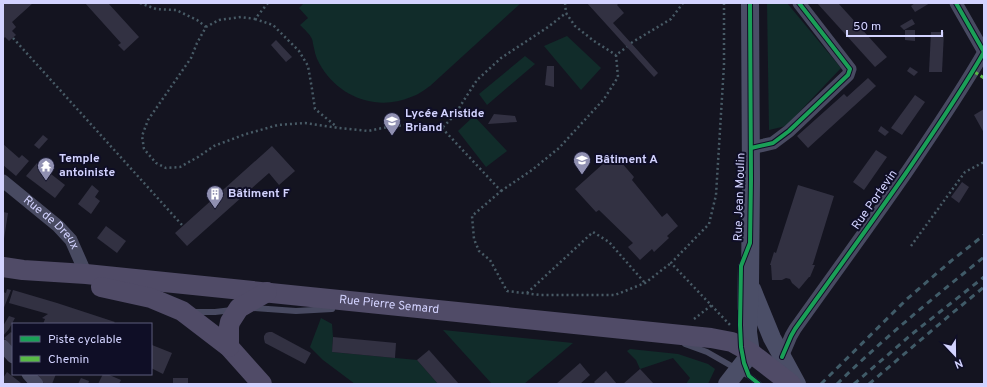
<svg xmlns="http://www.w3.org/2000/svg" width="987" height="387" font-family="Overpass,sans-serif">
  <style>
    .green { fill: #112c2a }
    .building { fill: #323142 }
    .lines { fill: none; stroke-linecap: round; stroke-linejoin: round }
    .path { stroke: #485b66; stroke-width: 2.5; stroke-dasharray: 2 3; stroke-linecap: butt }
    .service { stroke: #484a61; stroke-width: 6 }
    .minor { stroke: #484a61; stroke-width: 13 }
    .secondary { stroke: #4b4e67; stroke-width: 18 }
    .primary { stroke: #504b67; stroke-width: 20 }
    .rail { stroke: #405b68; stroke-width: 3; stroke-dasharray: 6 5; stroke-linecap: butt }
    .quiet { stroke: #58b947; stroke-width: 3; stroke-dasharray: 6 3; stroke-linecap: butt }
    .cycleway-casing { stroke: #0f0e26; stroke-width: 6 }
    .cycleway { stroke: #1a9f57; stroke-width: 4 }
    .labels { text-anchor: middle; dominant-baseline: central; stroke-width: 4; stroke-linejoin: round; paint-order: stroke }
    .poi-label { font-size: 12px; font-weight: bold; fill: #d3d3ff; stroke: #0f0e26; text-anchor: start }
    .street-label { font-size: 12px; fill: #d3d3ff; stroke: #0f0e26 }
  </style>
  <rect width="100%" height="100%" fill="#141420"/>
  <g class="green">
    <path d="M 304,3 L 521,3 L 430,86 C 424,90 418,95 411,97 C 378,111 341,98 322,68 C 318,62 315,55 314,48 C 313,45 313,42 312,39 C 310,34 304,29 300,25 L 308,18 L 299,8 Z"/>
    <polygon points="767,3 787,3 841,68 786,126 769,130"/>
    <polygon points="567,36 601,68 581,90 544,46"/>
    <polygon points="525,56 535,64 487,105 479,94"/>
    <polygon points="474,116 507,151 486,167 458,131"/>
    <polygon points="321,318 332,324 333,337 332,352 417,360 438,384 355,384 323,360 310,347"/>
    <polygon points="443,330 573,343 524,384 492,384"/>
    <polygon points="630,349 678,354 708,364 715,369 708,384 686,384 690,378 673,358 640,369 636,360 627,351"/>
  </g>
  <g class="building">
    <polygon points="3,3 33,3 12,22 16,27 12,31 16,35 9,41 5,37 3,39"/>
    <polygon points="85,3 108,3 139,37 124,51 118,45 121,43"/>
    <polygon points="587,3 619,3 617,5 624,13 613,23 658,73 654,77"/>
    <polygon points="817,3 838,3 887,57 875,67"/>
    <polygon points="915,3 930,3 915,12 911,6"/>
    <polygon points="912,19 915,24 904,30 900,26"/>
    <polygon points="905,30 915,30 915,41 905,40"/>
    <polygon points="931,32 944,32 942,72 929,72"/>
    <polygon points="276,40 292,57 286,62 271,45"/>
    <polygon points="547,66 554,66 554,87 545,85"/>
    <polygon points="910,67 918,72 914,76 907,71"/>
    <polygon points="868,78 876,86 808,148 797,136 844,94 847,97"/>
    <polygon points="915,95 925,102 902,135 891,128"/>
    <polygon points="984,109 984,133 974,115"/>
    <polygon points="494,114 515,116 517,122 488,124"/>
    <polygon points="881,126 889,132 885,136 878,131"/>
    <polygon points="43,135 48,139 39,149 34,145"/>
    <polygon points="3,144 19,158 22,155 29,161 16,176 3,165"/>
    <polygon points="272,146 295,171 279,185 269,173 187,246 175,233"/>
    <polygon points="876,150 887,157 864,190 853,182"/>
    <polygon points="614,154 634,177 632,180 662,217 667,213 678,226 667,236 669,238 654,252 652,249 640,260 628,247 633,243 599,210 596,212 575,189"/>
    <polygon points="37,163 65,185 55,198 26,176"/>
    <polygon points="962,182 969,187 959,203 951,197"/>
    <polygon points="92,185 99,191 95,197 100,201 91,214 78,204"/>
    <polygon points="798,185 834,196 813,264 812,265 815,265 810,277 809,277 799,289 792,283 790,279 786,278 782,280 772,280 771,265 770,265 774,252 776,253"/>
    <polygon points="3,212 8,213 4,239 3,239"/>
    <polygon points="106,226 126,241 117,253 97,238"/>
    <polygon points="7,289 11,290 3,310 3,292 6,293"/>
    <polygon points="13,290 57,303 115,322 113,324 43,324 45,319 42,318 48,314 9,303"/>
    <polygon points="9,316 15,318 9,329 3,336 3,326"/>
    <polygon points="11,332 13,334 13,348 4,338"/>
    <polygon points="269,332 272,332 311,353 305,364 265,343 264,339 264,336 266,333"/>
    <polygon points="333,337 396,343 395,358 332,352"/>
    <polygon points="152,345 172,353 163,374 151,368 152,360 151,360 151,347"/>
    <polygon points="429,350 459,384 438,384 417,360"/>
    <polygon points="580,363 590,375 580,384 556,384"/>
    <polygon points="640,369 654,384 623,384"/>
    <polygon points="606,371 617,384 596,384 594,382"/>
    <polygon points="7,372 21,383 23,384 3,384 3,378"/>
    <polygon points="39,374 56,374 52,384 45,384 38,377"/>
    <polygon points="103,374 107,374 121,380 119,384 98,384"/>
    <polygon points="81,378 89,381 88,384 78,384"/>
    <rect x="173" y="378" width="15" height="6"/>
  </g>
  <g class="lines">
    <g class="path">
      <polyline points="140,3 156,9 176,10 197,20 206,27"/>
      <polyline points="268,3 255,19 241,17 219,20 206,27 197,43 191,58 148,120 142,136 144,149 156,163 166,168 180,167 198,157 214,146 246,134 278,125 305,123 339,128 368,131 392,126 423,124 442,128 454,116 464,100 477,80 501,58 548,27 566,13 575,26 594,41 616,55"/>
      <polyline points="565,3 566,13"/>
      <polyline points="724,3 724,65 716,195 709,224 671,263 730,325"/>
      <polyline points="255,19 273,25 299,51 308,66 312,89 315,109 337,127"/>
      <polyline points="13,38 182,225"/>
      <polyline points="631,43 671,19 683,3"/>
      <polyline points="442,128 501,191 472,216 474,239 479,251 490,260 507,291 540,295 615,295 645,283 671,263"/>
      <polyline points="501,191 532,170 559,148 604,99 618,77 616,55 627,47"/>
      <polyline points="911,246 965,172 984,162"/>
      <polyline points="527,293 593,232 609,242 645,283"/>
      <polyline points="694,319 712,305"/>
    </g>
    <g class="service">
      <polyline points="253,308 296,311 332,309"/>
      <polyline points="740,308 741,266 744,260"/>
      <polyline points="192,312 215,312 232,310"/>
      <polyline points="685,344 707,352 749,376 759,384"/>
    </g>
    <g class="minor">
      <polyline points="956,3 984,52"/>
      <polyline points="751,148 773,143 789,131 848,75 850,69 799,3"/>
      <path id="s1" d="M 3,181 L 58,226 L 71,240 L 86,274"/>
      <polyline points="3,346 13,357"/>
      <path d="M 782,357 L 791,336 L 795,329 C 832,277 870,225 906,173 C 933,133 960,94 984,52"/>
      <polyline points="28,374 37,384"/>
    </g>
    <g class="secondary">
      <polyline points="752,289 772,338 797,384"/>
      <polyline points="727,384 751,353 748,332 750,283 751,180 750,3"/>
    </g>
    <g class="primary">
      <path id="s2" d="M 3,267 L 23,270 L 86,274 L 711,338 L 732,342 L 741,347 L 751,353 L 791,384"/>
      <polyline points="101,287 151,298 182,311 229,347 262,384"/>
      <polyline points="229,347 229,327 230,322 239,308 267,292"/>
    </g>
    <g class="rail">
      <polyline points="821,384 907,299 951,261 984,235"/>
      <path d="M 837,384 C 883,339 933,298 984,257"/>
      <polyline points="854,384 912,334 984,277"/>
      <polyline points="869,384 950,315 984,287"/>
    </g>
    <polyline class="quiet" points="973,71 984,78"/>
    <g class="cycleway-casing">
      <g id="cycleway">
        <polyline points="750,3 751,180 750,243 741,266 740,325 741,347 744,363 749,376 759,384"/>
        <polyline points="956,3 984,52"/>
        <polyline points="751,148 773,143 789,131 848,75 850,69 799,3"/>
        <path d="M 782,357 L 791,336 L 795,329 C 832,277 870,225 906,173 C 933,133 960,94 984,52"/>
      </g>
    </g>
    <use href="#cycleway" class="cycleway"/>
  </g>
  <defs>
    <g id="school-pin" transform="scale(0.9)"><path d="M0 17L-7.5 6A9.5 9.5 0 1 1 7.5 6Z" fill="#9090b1" stroke="#0f0e26"/><path d="M0-5L7-2L0 1L-7-2ZM-4 1L0 2.5L4 1V4Q0 6-4 4Z" fill="#fff"/></g>
    <g id="temple-pin" transform="scale(0.9)"><path d="M0 17L-7.5 6A9.5 9.5 0 1 1 7.5 6Z" fill="#9090b1" stroke="#0f0e26"/><path d="M0-6L5-2H3V0L6.5 2.5H4V6H1.5V3h-3V6H-4V2.5H-6.5L-3 0V-2H-5Z" fill="#fff"/></g>
    <g id="building-pin" transform="scale(0.9)"><path d="M0 17L-7.5 6A9.5 9.5 0 1 1 7.5 6Z" fill="#9090b1" stroke="#0f0e26"/><path d="M-4-6H4V6H1V3H-1V6H-4ZM-2.5-4.3h1.7v1.8h-1.7ZM.8-4.3h1.7v1.8H.8ZM-2.5-1h1.7V.8h-1.7ZM.8-1h1.7V.8H.8Z" fill="#fff"/></g>
  </defs>
  <g fill-rule="evenodd">
    <use href="#school-pin" x="392" y="121"/>
    <use href="#school-pin" x="582" y="160"/>
    <use href="#temple-pin" x="46" y="166"/>
    <use href="#building-pin" x="215" y="194"/>
  </g>
  <g class="labels">
    <g class="poi-label">
      <text x="405" y="114">Lycée Aristide<tspan x="405" dy="14">Briand</tspan></text>
      <text x="59" y="159">Temple<tspan x="59" dy="14">antoiniste</tspan></text>
      <text x="595" y="160">Bâtiment A</text>
      <text x="228" y="194">Bâtiment F</text>
    </g>
    <g class="street-label">
      <text transform="translate(740 197) rotate(-88)">Rue Jean Moulin</text>
      <text transform="translate(875 200) rotate(-55)">Rue Portevin</text>
      <text stroke="none"><textPath href="#s1" startOffset="64">Rue de Dreux</textPath></text>
      <text stroke="none"><textPath href="#s2" startOffset="388">Rue Pierre Semard</textPath></text>
    </g>
  </g>
  <rect width="987" height="387" fill="none" stroke="#d3d3ff" stroke-width="8"/>
  <rect x="12" y="323" width="140" height="52" fill="#0f0e26" stroke="#5d5d7d"/>
  <rect x="20" y="336" width="20" height="6" fill="#1a9f57" stroke="#5d5d7d"/>
  <text x="48" y="343" font-size="12" fill="#d3d3ff">Piste cyclable</text>
  <rect x="20" y="356" width="20" height="6" fill="#58b947" stroke="#5d5d7d"/>
  <text x="48" y="363" font-size="12" fill="#d3d3ff">Chemin</text>
  <g transform="translate(955 355) rotate(158)" stroke="#0f0e26" stroke-width="3" paint-order="stroke">
  <path d="M0-3L7 15L0 10L-7 15Z" fill="#d3d3ff"/>
  <text y="-6" font-size="11" font-weight="bold" text-anchor="middle" fill="#d3d3ff">N</text>
  </g>
  <path d="M847 30v6h95v-6" fill="none" stroke="#d3d3ff" stroke-width="2"/>
  <text x="853" y="30" font-size="12" fill="#d3d3ff" stroke="#0f0e26" stroke-width="3" paint-order="stroke">50 m</text>
</svg>
